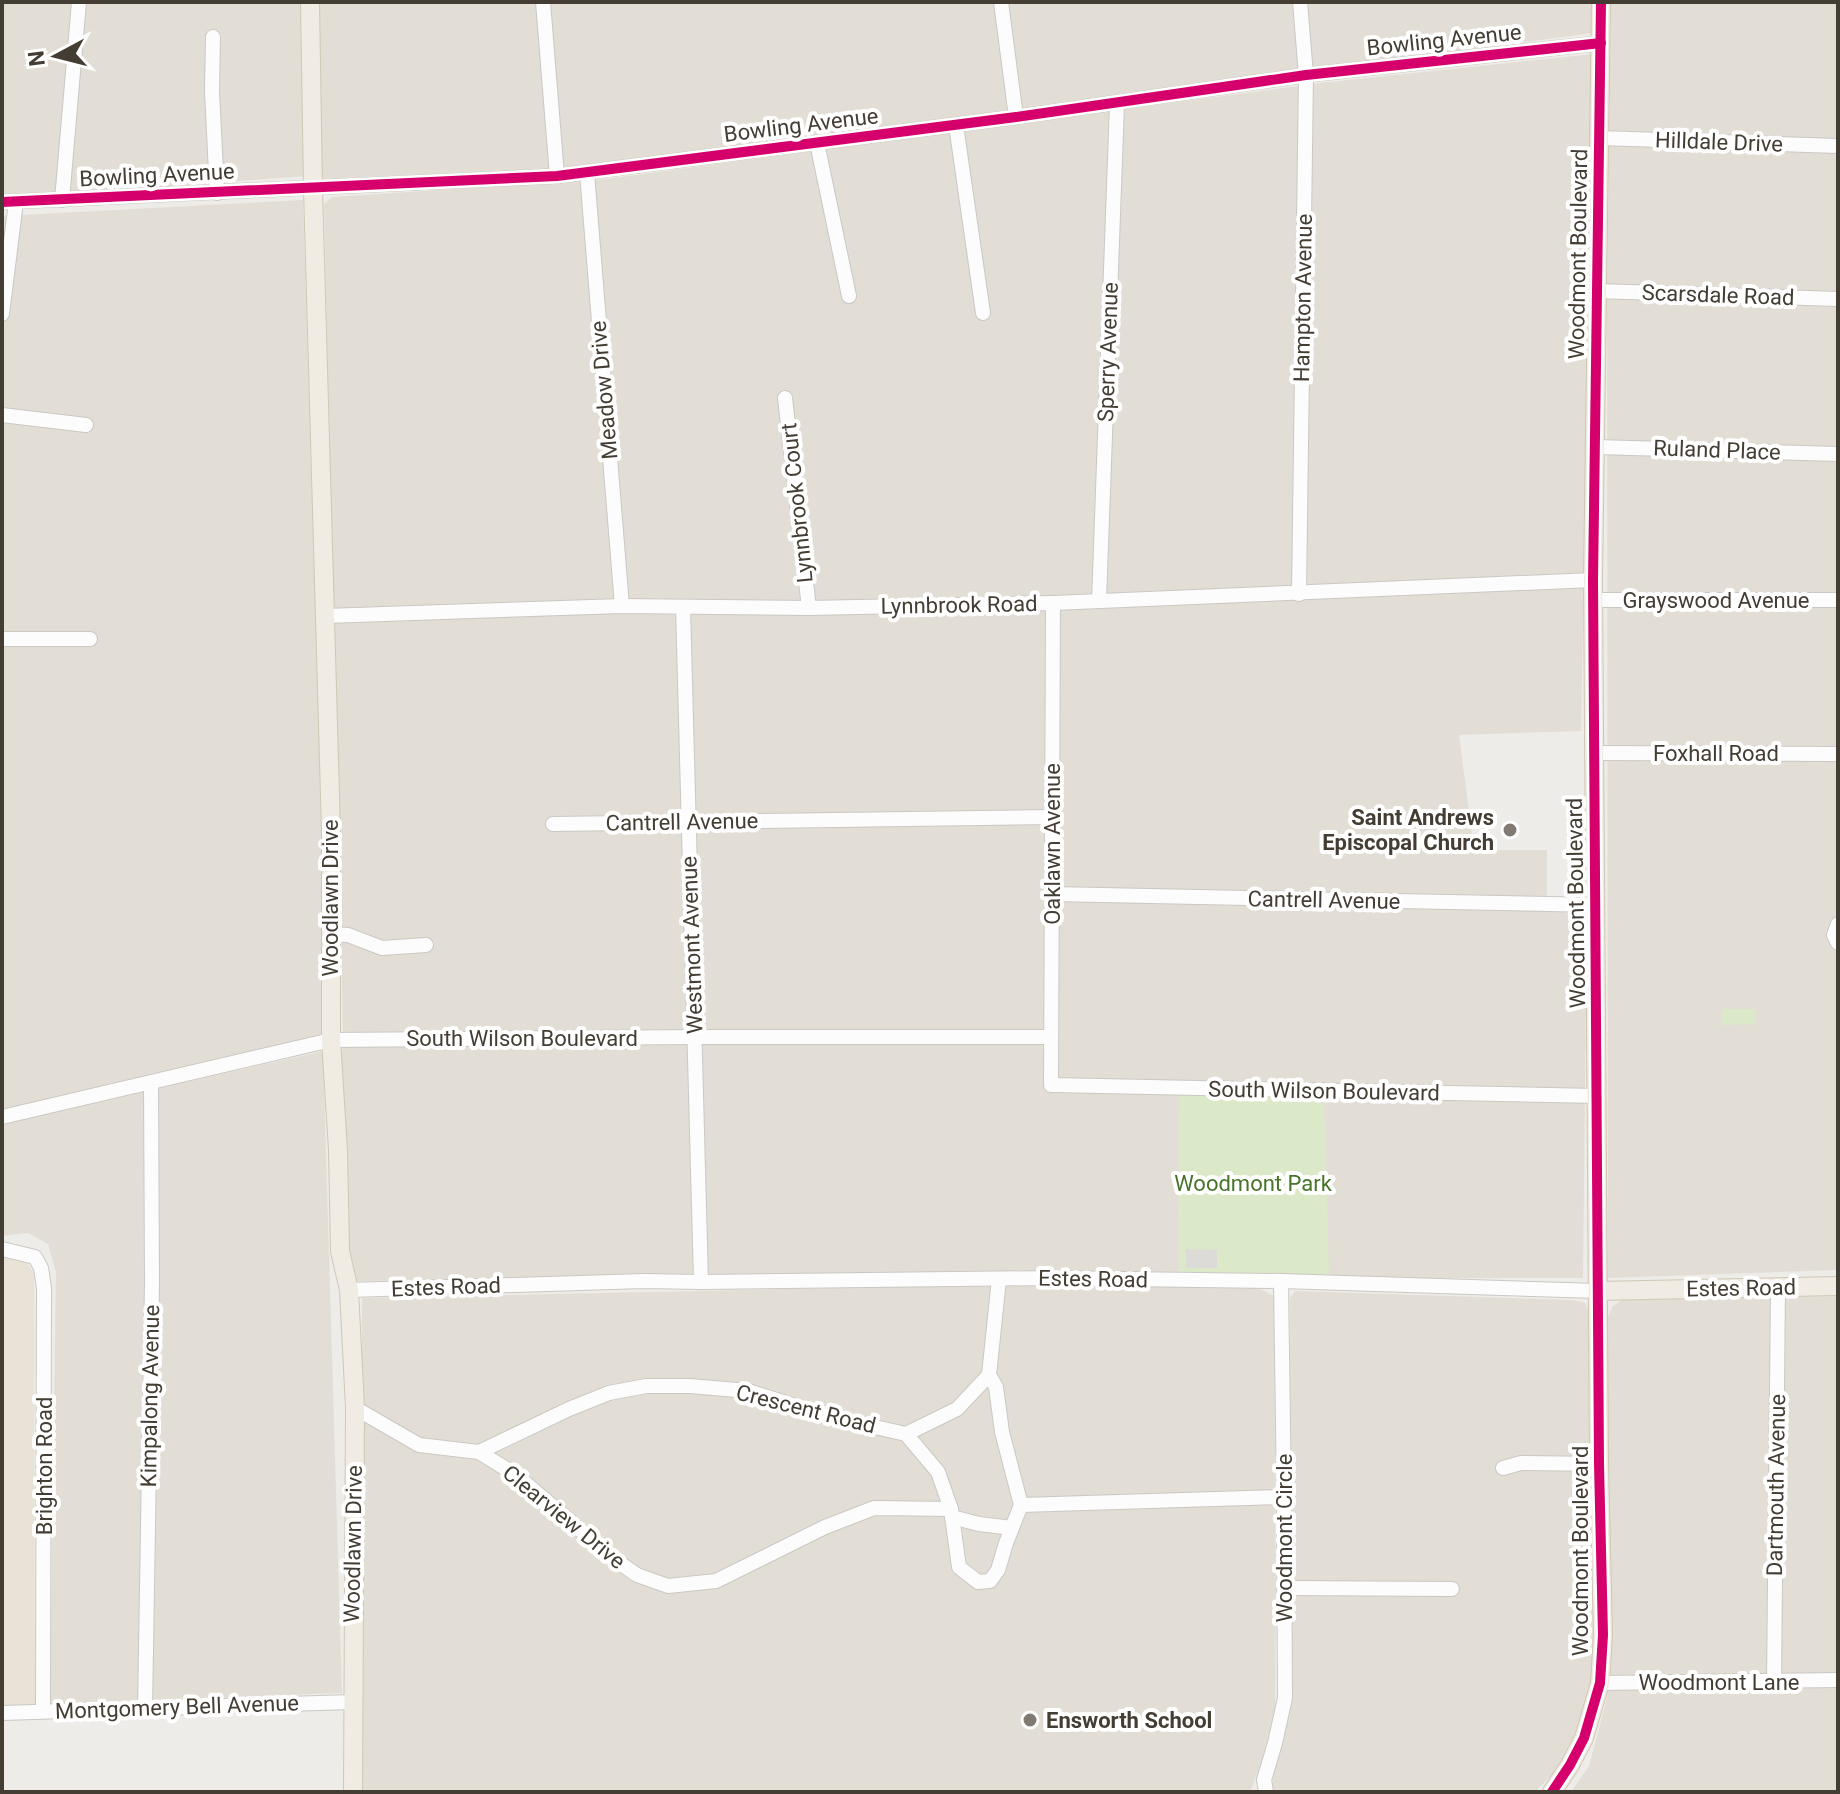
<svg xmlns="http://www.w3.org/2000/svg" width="1840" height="1794" font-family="Roboto,sans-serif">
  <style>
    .residential { fill: #e3ded5 }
    .education { fill: #e9e3d7 }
    .green { fill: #dce9c8 }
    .parking { fill: #dddbd7 }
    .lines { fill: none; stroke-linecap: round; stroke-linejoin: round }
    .minor-casing { stroke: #cbc8c4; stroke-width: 16 }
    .major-casing { stroke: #d0c7b5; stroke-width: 20 }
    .minor { stroke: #fcfcfc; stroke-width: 14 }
    .major { stroke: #f0ebe3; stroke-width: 18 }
    .cycleway-casing { stroke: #fff; stroke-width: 15 }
    .cycleway { stroke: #d6006c; stroke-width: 10 }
    .poi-dot { fill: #807a73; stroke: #fff; stroke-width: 3 }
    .labels { text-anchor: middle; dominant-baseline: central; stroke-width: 8; stroke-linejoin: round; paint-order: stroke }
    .street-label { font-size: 22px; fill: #443d34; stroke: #fff }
    .poi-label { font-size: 22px; font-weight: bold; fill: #443d34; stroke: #fff; text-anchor: end }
    .park-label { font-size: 22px; fill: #487429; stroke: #fff }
  </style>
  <rect width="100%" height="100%" fill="#eeece8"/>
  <g class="residential">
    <polygon points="2,2 301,2 306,176 159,187 2,196"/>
    <polygon points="315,2 995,2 1009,111 572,168 320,179"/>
    <polygon points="1007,2 1593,2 1593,33 1021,109"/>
    <polygon points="1611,2 1838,2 1838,1270 1608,1278 1607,307"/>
    <polygon points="1593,54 1581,731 1459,735 1474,850 1547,850 1547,911 1587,914 1583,1278 1329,1278 1180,1094 1179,1269 1182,1276 352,1281 346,1257 338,1057 342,1050 343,1031 324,204 332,197 606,179 1320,83"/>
    <polygon points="303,200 328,1029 321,1037 2,1115 2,216"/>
    <polygon points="323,1051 342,1693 50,1704 56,1272 48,1244 28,1233 2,1236 2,1124"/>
    <polygon points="980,1285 1258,1288 1274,1296 1276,1600 1275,1709 1265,1755 1250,1792 360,1792 362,1298"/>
    <polygon points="1295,1291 1573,1300 1585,1303 1591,1318 1595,1665 1591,1693 1563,1763 1535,1792 1271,1792 1276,1762 1284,1737 1291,1681 1290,1298"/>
    <polygon points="1838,1296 1838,1779 1836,1792 1571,1792 1589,1766 1607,1698 1610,1660 1606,1381 1608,1317 1613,1306 1622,1300"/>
  </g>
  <polygon class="education" points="2,1254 20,1258 27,1263 34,1274 35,1707 2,1708"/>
  <g class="green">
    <polygon points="1721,1009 1755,1009 1756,1024 1722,1025"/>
    <polygon points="1180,1093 1324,1097 1329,1278 1182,1276 1179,1269"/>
  </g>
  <polygon class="parking" points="1186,1249 1217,1250 1217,1268 1186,1268"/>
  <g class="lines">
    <g class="minor-casing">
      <g id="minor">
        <polyline points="543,2 557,176"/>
        <polyline points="1001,2 1016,117"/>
        <polyline points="213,37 212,91 217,193"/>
        <polyline points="956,125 983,313"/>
        <polyline points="1600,138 1838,146"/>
        <polyline points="817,143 849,296"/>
        <polyline points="587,173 622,606"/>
        <polyline points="62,200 79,2"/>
        <polyline points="2,202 557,176 1016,117 1306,75 1601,43"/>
        <polyline points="1597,291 1838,299"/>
        <polyline points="2,314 16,202"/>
        <polyline points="785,398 809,608"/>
        <polyline points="2,415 86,425"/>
        <polyline points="1596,447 1838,454"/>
        <polyline points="1299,594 1306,75 1300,2"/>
        <polyline points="1594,600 1838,600"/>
        <polyline points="1099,601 1117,104"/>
        <polyline points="1053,603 1051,1085 1598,1096"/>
        <polyline points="683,607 701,1282"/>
        <polyline points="325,616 622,606 809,608 1053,603 1593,580"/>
        <polyline points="2,639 90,639"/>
        <polyline points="1594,753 1838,754"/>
        <polyline points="553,824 1052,817"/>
        <polyline points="1052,894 1596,905"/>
        <polyline points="1838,924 1834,935 1838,943"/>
        <polyline points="331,934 348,935 382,948 426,945"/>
        <polyline points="2,1117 331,1040 695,1037 1051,1037"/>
        <polyline points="2,1249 35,1257 41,1268 44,1288 43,1711"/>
        <polyline points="349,1290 644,1281 701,1282 1049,1278 1281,1281 1598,1291"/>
        <polyline points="989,1375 996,1387 1002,1432 1021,1505"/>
        <polyline points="355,1408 419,1445 479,1452 516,1475 614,1559 637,1575 668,1586 716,1581 825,1527 874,1508 951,1509"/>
        <polyline points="906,1434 938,1472 951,1509 959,1567 978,1582 990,1581 998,1570 1006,1543 1021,1505"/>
        <polyline points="479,1452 569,1409 609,1393 646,1386 690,1386 748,1391 830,1417 906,1434 957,1409 989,1375 999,1279"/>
        <polyline points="1503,1468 1521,1463 1599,1464"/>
        <polyline points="1021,1505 1284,1497"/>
        <polyline points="952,1517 979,1524 1012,1528"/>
        <polyline points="1284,1588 1452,1589"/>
        <polyline points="1774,1682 1778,1288"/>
        <polyline points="1600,1683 1838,1680"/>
        <polyline points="145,1710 152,1282 151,1083"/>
        <polyline points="2,1713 352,1702"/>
        <polyline points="1266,1792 1264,1780 1275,1743 1285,1698 1284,1497 1281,1281"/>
      </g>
    </g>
    <g class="major-casing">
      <g id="major">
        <polyline points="310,2 313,189 331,832 331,1040 338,1150 340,1251 349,1290 355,1408 353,1792"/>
        <polyline points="1598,1291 1838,1286"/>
        <polyline points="1552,1792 1570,1765 1584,1738 1600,1683 1603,1635 1599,1464 1593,580 1601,2"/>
      </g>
    </g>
    <use href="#minor" class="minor"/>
    <use href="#major" class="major"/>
    <g class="cycleway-casing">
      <g id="cycleway">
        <polyline points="2,202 557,176 1016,117 1306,75 1601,43"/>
        <polyline points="1552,1792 1570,1765 1584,1738 1600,1683 1603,1635 1599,1464 1593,580 1601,2"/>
      </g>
    </g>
    <use href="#cycleway" class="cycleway"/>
  </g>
  <g class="poi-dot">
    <circle cx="1510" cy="830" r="8"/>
    <circle cx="1030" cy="1720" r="8"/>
  </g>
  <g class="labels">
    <g class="street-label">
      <text transform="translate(1444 40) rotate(-6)">Bowling Avenue</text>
      <text transform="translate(801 125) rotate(-7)">Bowling Avenue</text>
      <text transform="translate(1719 142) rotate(2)">Hilldale Drive</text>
      <text transform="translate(157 175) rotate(-3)">Bowling Avenue</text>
      <text transform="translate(1578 254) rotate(-89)">Woodmont Boulevard</text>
      <text transform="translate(1718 295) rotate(2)">Scarsdale Road</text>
      <text transform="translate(1303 298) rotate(-89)">Hampton Avenue</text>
      <text transform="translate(1108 352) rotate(-88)">Sperry Avenue</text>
      <text transform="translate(604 390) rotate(-95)">Meadow Drive</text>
      <text transform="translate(1717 450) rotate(2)">Ruland Place</text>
      <text transform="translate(797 503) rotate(-96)">Lynnbrook Court</text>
      <text x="1716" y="600">Grayswood Avenue</text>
      <text transform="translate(959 605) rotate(-1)">Lynnbrook Road</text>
      <text x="1716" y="753">Foxhall Road</text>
      <text transform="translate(682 822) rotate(-1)">Cantrell Avenue</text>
      <text transform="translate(1052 844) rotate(-90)">Oaklawn Avenue</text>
      <text transform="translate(330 898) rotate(-90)">Woodlawn Drive</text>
      <text transform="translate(1324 900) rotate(1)">Cantrell Avenue</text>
      <text transform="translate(1576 903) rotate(-91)">Woodmont Boulevard</text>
      <text transform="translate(692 945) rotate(-92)">Westmont Avenue</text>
      <text x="522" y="1038">South Wilson Boulevard</text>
      <text transform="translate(1324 1091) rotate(1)">South Wilson Boulevard</text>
      <text transform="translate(1093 1279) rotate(1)">Estes Road</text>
      <text transform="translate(446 1287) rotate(-2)">Estes Road</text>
      <text transform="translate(1741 1288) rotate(-1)">Estes Road</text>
      <text transform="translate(150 1396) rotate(-89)">Kimpalong Avenue</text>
      <text transform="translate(806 1409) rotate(14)">Crescent Road</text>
      <text transform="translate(44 1466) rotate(-90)">Brighton Road</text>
      <text transform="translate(1776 1485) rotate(-89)">Dartmouth Avenue</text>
      <text transform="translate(564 1517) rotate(39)">Clearview Drive</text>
      <text transform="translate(1284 1538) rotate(-90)">Woodmont Circle</text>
      <text transform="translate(353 1544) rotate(-89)">Woodlawn Drive</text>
      <text transform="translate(1580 1551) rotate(-90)">Woodmont Boulevard</text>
      <text x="1719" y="1682">Woodmont Lane</text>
      <text transform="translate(177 1707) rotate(-2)">Montgomery Bell Avenue</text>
    </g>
    <g class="poi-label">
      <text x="1494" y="817">Saint Andrews<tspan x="1494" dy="25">Episcopal Church</tspan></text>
      <text x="1046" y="1720" text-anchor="start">Ensworth School</text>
    </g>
    <g class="park-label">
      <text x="1253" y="1183">Woodmont Park</text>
    </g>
  </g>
  <rect width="1840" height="1794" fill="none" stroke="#443d34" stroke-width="8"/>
  <g transform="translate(56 56) rotate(263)" stroke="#ffffff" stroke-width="6" paint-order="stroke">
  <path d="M0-6L14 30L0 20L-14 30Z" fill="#443d34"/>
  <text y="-12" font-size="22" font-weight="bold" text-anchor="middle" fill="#443d34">N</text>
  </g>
</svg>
